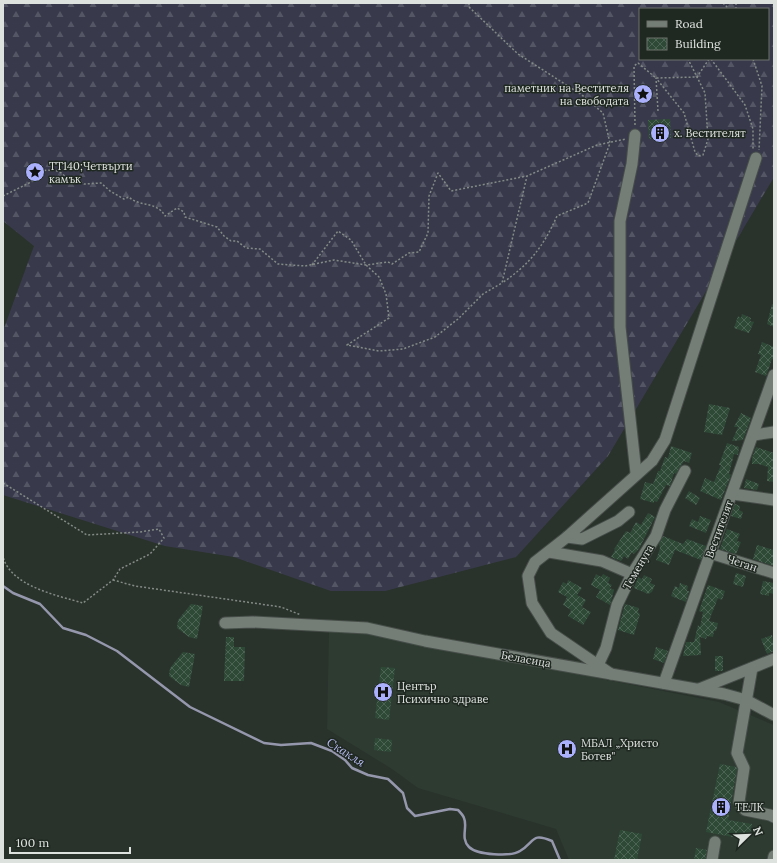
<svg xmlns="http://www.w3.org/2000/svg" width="777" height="863" font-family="Lora,serif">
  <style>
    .built { fill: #2d3b31 }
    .forest { fill: url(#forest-firs); fill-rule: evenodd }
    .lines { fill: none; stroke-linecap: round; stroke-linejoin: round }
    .stream { stroke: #9598ac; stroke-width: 2.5 }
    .building { fill: url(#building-cross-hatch) }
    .minor-casing { stroke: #474e49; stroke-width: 13 }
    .path { stroke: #848b86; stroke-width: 1.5; stroke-dasharray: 2 2; stroke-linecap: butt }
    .minor { stroke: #747e77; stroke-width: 11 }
    .labels { text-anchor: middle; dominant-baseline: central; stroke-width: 3; stroke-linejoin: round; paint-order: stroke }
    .poi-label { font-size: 11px; fill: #dde2de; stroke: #202822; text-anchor: start }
    .street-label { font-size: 11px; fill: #dde2de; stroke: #202822 }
    .water-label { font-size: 12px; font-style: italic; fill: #b8bdf3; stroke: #202822 }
  </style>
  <defs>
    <pattern id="forest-firs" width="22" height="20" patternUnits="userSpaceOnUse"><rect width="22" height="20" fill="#383a4c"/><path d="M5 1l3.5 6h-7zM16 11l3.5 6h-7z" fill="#545665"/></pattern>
    <pattern id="building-cross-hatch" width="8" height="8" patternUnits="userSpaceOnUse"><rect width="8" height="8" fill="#2e4a37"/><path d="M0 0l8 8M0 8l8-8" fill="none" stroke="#4c6454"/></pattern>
  </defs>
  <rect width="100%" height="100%" fill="#2a322c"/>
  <polygon class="built" points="329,632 368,633 719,702 774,725 774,860 569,860 556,829 418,788 392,769 327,729"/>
  <path class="forest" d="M 3,3 L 774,3 L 774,177 L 608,456 L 516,557 L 385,591 L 331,591 L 234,557 L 165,546 L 3,495 L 3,331 L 34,246 L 3,221 ZM 640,9 L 768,9 L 768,59 L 640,59 Z"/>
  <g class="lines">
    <path class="stream" d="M 3,586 L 13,593 L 40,604 L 63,628 L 86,635 L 117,651 L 190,707 L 264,743 L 281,745 L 311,743 L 332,751 L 345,760 L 352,768 L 368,775 L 388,779 L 403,793 L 407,808 L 415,816 L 450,809 L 458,810 C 460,812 463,815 464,818 C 468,827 460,838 469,847 C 477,855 511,857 520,851 C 535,842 531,832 552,841 L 560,860"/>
  </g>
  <g class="building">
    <polygon points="670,119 671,138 649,139 648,120"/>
    <polygon points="772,304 774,305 774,327 767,324"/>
    <polygon points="742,314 751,318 750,321 754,322 749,333 734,328 738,316 741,318"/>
    <polygon points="762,342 774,347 774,360 772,359 766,376 755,372 761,355 758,354"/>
    <polygon points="709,404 730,408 722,435 704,432"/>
    <polygon points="741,413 751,418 743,440 732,441 738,427 734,427"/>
    <polygon points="727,443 739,447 738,455 734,454 729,474 731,475 721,500 700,491 705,478 714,482 721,465 719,465"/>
    <polygon points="671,446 692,453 689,463 684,461 676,474 674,473 670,486 666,485 657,502 654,501 654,503 640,499 645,482 653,484 658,471 660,471 665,457 668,458"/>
    <polygon points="756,447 774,453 774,482 767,481 768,467 759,464 752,464 752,458"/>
    <polygon points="746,479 759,484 757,490 744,488"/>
    <polygon points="689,491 700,498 696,505 685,498"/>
    <polygon points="735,504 740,506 739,510 743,512 741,519 731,516"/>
    <polygon points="648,513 655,517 639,549 634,554 632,552 628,559 624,556 621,561 611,557 615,550 614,549 626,531 630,533 636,522 641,525"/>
    <polygon points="700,516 711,520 706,533 689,526 692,519 698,522"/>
    <polygon points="727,529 740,534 737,541 741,542 736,554 720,549"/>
    <polygon points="663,536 683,544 687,539 706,546 701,560 675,550 669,565 656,560 660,548 659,544"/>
    <polygon points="757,545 774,550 774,566 753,559"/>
    <polygon points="736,573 746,576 743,587 733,584"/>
    <polygon points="596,574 601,577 603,574 610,578 608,583 612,585 610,588 614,590 610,605 596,597 600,590 591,585"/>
    <polygon points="644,575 652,579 650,583 655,585 652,592 648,594 634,588 638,577 642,579"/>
    <polygon points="568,580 582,588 577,595 586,600 582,607 591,612 583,625 568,616 571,610 563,605 567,597 558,592 563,582 567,584"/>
    <polygon points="763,581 774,583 774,594 769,593 769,596 760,594"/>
    <polygon points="680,583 688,586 687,591 689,591 686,602 671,596 675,586 679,588"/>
    <polygon points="708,585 725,591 722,600 718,598 709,621 718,623 716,631 714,631 713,637 707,636 706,639 700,637 701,655 683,656 686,642 694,642 698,625 700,627 703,612 699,611"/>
    <polygon points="191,604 203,606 197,639 189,637 177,628 178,620"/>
    <polygon points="625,604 639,608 638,612 640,614 634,635 618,630"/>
    <polygon points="772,635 774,651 767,654 761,639"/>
    <polygon points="226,637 234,637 234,647 245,647 244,681 224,681"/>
    <polygon points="656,647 668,651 664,663 653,659"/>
    <polygon points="183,652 195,654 189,687 181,685 169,676 170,668"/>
    <rect x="715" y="656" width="8" height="15"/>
    <polygon points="381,667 395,668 389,720 375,718"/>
    <polygon points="375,738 392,740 391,752 374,750"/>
    <polygon points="720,764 736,767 737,769 728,820 752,824 749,840 706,832"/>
    <polygon points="620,830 642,834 637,860 614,860"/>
    <polygon points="696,848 707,850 705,860 694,860"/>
  </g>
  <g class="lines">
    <g class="minor-casing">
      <g id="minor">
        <polyline points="635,135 632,164 620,221 620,327 636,473"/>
        <polyline points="754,435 774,432"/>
        <polyline points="733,494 774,500"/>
        <polyline points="567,537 582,539 618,521 629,512"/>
        <polyline points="549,552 602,561 632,574"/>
        <polyline points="710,553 774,573"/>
        <polyline points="225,623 253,622 367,628 425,641 724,694 746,700 774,715"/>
        <polyline points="598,665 606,648 617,605 632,574 656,536 665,510 685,471"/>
        <polyline points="752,668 737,753 744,768 739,802 745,810 770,815 774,817"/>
        <polyline points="611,674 551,633 532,603 528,576 535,562 567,537 652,461 665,440 756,158"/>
        <polyline points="664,683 774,375"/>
        <polyline points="699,689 774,659"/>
        <polyline points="712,860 715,842"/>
        <polyline points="773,860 774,856"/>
      </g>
    </g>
    <g class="path">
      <path d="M 469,3 L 469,7 L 518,54 L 582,95 L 603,113 L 610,143 L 588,203 L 557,216 C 543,247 530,264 502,283"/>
      <polyline points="723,3 729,9"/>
      <polyline points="736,3 736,9"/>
      <polyline points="711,59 745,105 753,129 753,150"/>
      <polyline points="753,59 762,86 759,150"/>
      <polyline points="658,111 656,78 684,113 695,152 698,156 703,155 708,139 705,93 688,59"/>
      <polyline points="635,125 634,66 638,63 656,78 697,77 709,59"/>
      <path d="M 3,196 L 33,181 L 35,172 C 48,170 59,167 67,179 L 78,180 L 84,184 L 101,183 L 110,191 L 124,199 L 129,197 C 139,207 157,201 165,216 L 177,208 L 184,212 L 185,217 L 217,227 L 224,236 L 231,241 L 237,241 L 246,248 L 260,249 L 278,264 L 305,266 L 334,260 L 366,265 L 388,262 L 392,264 L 409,253 L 419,252 L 428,233 L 429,196 L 438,173 L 451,191 L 527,176 L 597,145 L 626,139"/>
      <polyline points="312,265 338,231 351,240 366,265 379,277 386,294 389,318 347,345 379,351 403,349 435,337 458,319 483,294 502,283 527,176"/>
      <path d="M 3,483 L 87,535 L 140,532 L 159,529 L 164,538 L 150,554 L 120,569 L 113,580 L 83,603 C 59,596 9,586 3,556"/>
      <polyline points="113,580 135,586 281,607 301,615"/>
    </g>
    <use href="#minor" class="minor"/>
  </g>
  <defs>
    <g id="sight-disc" transform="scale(1)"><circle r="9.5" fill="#aab0fc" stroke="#202822"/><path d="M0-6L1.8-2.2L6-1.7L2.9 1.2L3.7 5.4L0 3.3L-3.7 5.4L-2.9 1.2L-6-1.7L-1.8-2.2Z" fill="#111"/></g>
    <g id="building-disc" transform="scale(1)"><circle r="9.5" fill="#aab0fc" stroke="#202822"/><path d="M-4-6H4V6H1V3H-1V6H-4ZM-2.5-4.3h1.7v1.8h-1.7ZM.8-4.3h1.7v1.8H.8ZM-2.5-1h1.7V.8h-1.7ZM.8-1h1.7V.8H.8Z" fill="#111"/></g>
    <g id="hospital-disc" transform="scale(1)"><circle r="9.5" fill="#aab0fc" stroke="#202822"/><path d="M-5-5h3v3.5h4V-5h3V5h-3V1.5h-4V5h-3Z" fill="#111"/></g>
  </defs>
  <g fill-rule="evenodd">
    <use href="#sight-disc" x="643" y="94"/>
    <use href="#building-disc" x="660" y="133"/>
    <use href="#sight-disc" x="35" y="172"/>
    <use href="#hospital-disc" x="383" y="692"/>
    <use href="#hospital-disc" x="567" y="749"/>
    <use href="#building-disc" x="721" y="807"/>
  </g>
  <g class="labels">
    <g class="poi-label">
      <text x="629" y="88" text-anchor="end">паметник на Вестителя<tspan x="629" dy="13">на свободата</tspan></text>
      <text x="674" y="133">х. Вестителят</text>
      <text x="49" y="166">TT140;Четвърти<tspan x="49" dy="13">камък</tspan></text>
      <text x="397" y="686">Център<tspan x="397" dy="13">Психично здраве</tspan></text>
      <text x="581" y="743">МБАЛ „Христо<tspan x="581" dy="13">Ботев"</tspan></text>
      <text x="735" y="807">ТЕЛК</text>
    </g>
    <g class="street-label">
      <text transform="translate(719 529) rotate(-70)">Вестителят</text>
      <text transform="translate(742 563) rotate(18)">Чеган</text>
      <text transform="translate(638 567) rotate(-60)">Теменуга</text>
      <text transform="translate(526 659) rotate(10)">Беласица</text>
    </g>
    <g class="water-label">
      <text transform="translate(346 752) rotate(32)">Скакля</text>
    </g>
  </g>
  <rect width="777" height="863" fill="none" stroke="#dde2de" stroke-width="8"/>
  <rect x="639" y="8" width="130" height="52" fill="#202822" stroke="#6c726d"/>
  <rect x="647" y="21" width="20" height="6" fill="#747e77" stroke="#6c726d"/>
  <text x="675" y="28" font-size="12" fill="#dde2de">Road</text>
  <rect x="647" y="38" width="20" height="12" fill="url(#building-cross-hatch)" stroke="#6c726d"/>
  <text x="675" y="48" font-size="12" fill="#dde2de">Building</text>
  <g transform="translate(749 835) rotate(67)" stroke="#202822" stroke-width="3" paint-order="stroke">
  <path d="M0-3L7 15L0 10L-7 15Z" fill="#dde2de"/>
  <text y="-6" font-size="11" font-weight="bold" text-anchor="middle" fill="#dde2de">N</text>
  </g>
  <path d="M10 847v6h120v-6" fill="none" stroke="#dde2de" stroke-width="2"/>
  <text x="16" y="847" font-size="12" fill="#dde2de" stroke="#202822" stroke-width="3" paint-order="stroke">100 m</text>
</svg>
